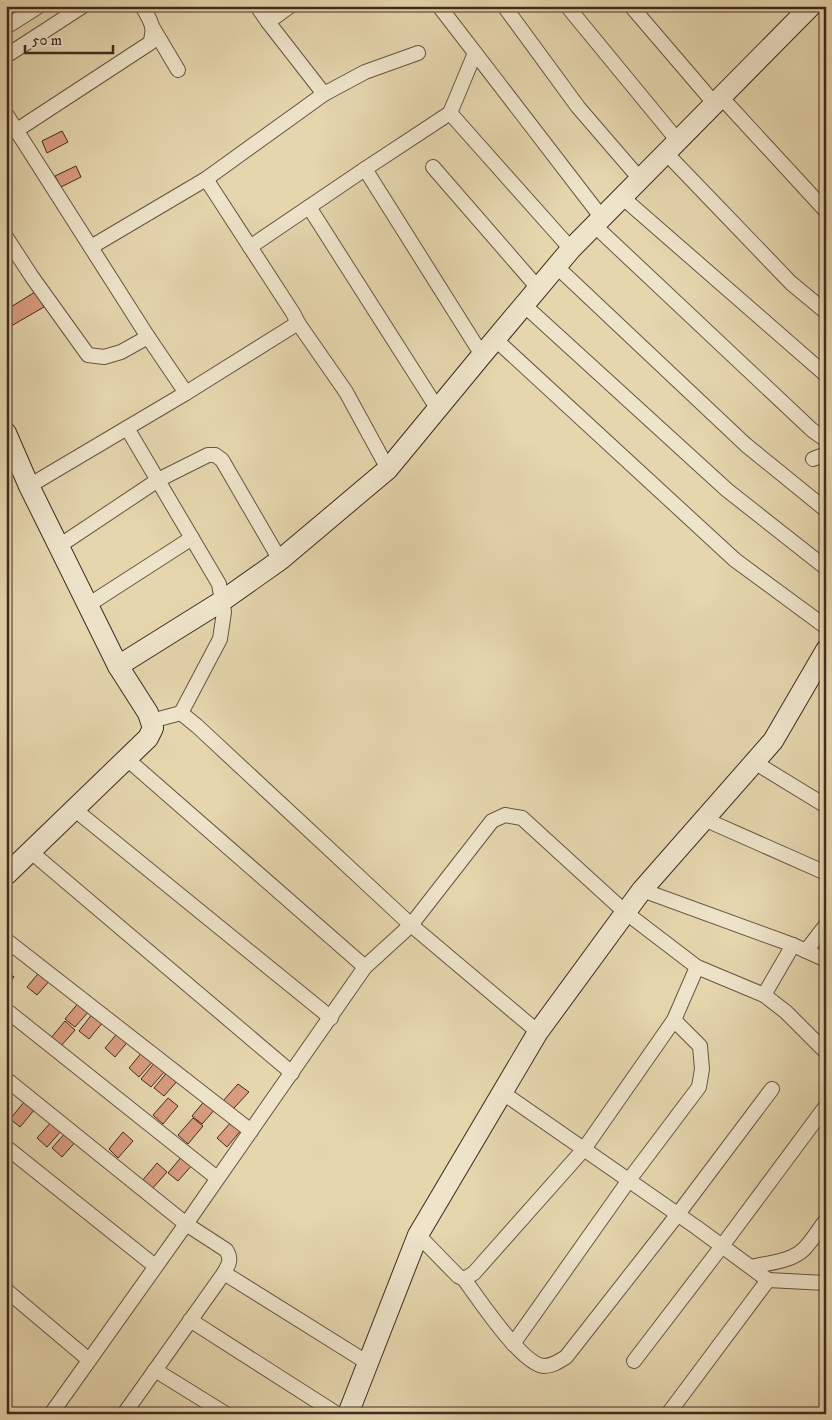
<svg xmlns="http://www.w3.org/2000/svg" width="832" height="1420" font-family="'IM FELL DW Pica',serif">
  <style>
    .building { fill: #da9c80; stroke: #402a1e }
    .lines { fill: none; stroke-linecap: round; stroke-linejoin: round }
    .street-casing { stroke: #695542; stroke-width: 16 }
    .secondary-casing { stroke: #402a1e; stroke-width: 22 }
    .street { stroke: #eee4ca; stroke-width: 14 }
    .secondary { stroke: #eee4ca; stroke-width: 20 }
  </style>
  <rect width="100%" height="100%" fill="#e5d6ae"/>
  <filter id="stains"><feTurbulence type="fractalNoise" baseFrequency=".004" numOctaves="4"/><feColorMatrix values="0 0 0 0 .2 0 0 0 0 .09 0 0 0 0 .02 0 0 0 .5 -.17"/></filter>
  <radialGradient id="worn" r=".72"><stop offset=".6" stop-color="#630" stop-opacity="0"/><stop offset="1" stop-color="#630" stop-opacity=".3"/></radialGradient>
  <g class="building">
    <polygon points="62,131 68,142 47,153 42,141"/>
    <polygon points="76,166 81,177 61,187 55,176"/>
    <polygon points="35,292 44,307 6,329 6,310"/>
    <polygon points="6,945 15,952 6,962"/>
    <polygon points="42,969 52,978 37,995 27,987"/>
    <polygon points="6,970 14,977 6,986"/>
    <polygon points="80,1001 90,1010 75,1027 65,1019"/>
    <polygon points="93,1013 103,1022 89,1039 79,1031"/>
    <polygon points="65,1021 75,1030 60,1047 50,1039"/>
    <polygon points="120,1030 130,1039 115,1057 105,1048"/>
    <polygon points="143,1051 154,1060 139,1077 129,1068"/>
    <polygon points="156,1061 166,1070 151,1087 141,1079"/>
    <polygon points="169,1070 179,1079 164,1096 154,1088"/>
    <polygon points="238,1084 249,1092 233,1109 223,1101"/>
    <polygon points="168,1098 178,1106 163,1124 153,1115"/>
    <polygon points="207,1098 217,1107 202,1124 192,1116"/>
    <polygon points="25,1101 35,1109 20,1127 10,1119"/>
    <polygon points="193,1118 203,1126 188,1144 178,1135"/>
    <polygon points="52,1121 62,1130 47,1147 37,1138"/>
    <polygon points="232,1121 242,1129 227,1147 217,1138"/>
    <polygon points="67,1131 77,1140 62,1157 52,1148"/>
    <polygon points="123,1132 133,1141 118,1158 109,1149"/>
    <polygon points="183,1155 193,1164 178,1181 168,1173"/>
    <polygon points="157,1163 167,1172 152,1189 142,1181"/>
  </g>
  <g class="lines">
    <g class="street-casing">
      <g id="street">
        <polyline points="257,6 268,22 324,94"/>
        <polyline points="439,6 602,218"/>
        <polyline points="504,6 578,107 640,179"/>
        <polyline points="567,6 678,141"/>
        <polyline points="631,6 714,103"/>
        <polyline points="268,22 290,6"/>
        <polyline points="6,27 39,6"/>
        <polyline points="153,28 178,70"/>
        <polyline points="6,56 83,6"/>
        <polyline points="721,97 826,211"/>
        <polyline points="450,113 475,53"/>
        <polyline points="6,114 148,337 186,393"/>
        <path d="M 17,130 L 150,43 C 156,27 150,20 142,6"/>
        <polyline points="666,153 791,283 826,312"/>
        <polyline points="433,167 538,288"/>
        <polyline points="365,169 482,355"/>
        <polyline points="622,197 826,375"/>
        <polyline points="309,207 437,408"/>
        <polyline points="594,225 812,430 826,440"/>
        <polyline points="6,237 32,277 88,355 104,357 121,352 148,337"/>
        <polyline points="91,247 206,179 324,94 365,72 418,53"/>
        <polyline points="250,247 365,169 450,113 571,249"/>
        <polyline points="556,266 746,445 826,510"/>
        <polyline points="524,305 727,490 826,568"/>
        <polyline points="298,323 346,392 388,469"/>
        <polyline points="495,339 735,560 826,627"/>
        <polyline points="127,428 219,584 224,612 220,639 181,713"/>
        <polyline points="813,459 826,454"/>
        <polyline points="29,486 186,393 298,323 293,313 206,179"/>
        <polyline points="59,546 158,480 208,455 215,455 222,460 280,560"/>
        <polyline points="88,605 192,538"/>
        <polyline points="151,721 181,713 197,726 411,925 538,1032"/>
        <polyline points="127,759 365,967 411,925 492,821 505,815 522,818 625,912 697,967 674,1020 584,1149 474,1273 464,1279 458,1276 418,1235"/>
        <polyline points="754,762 826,806"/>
        <polyline points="74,809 331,1018"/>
        <polyline points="704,819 826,873"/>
        <polyline points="30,851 292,1073"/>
        <polyline points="642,890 793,945 826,960"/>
        <polyline points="6,940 251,1131"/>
        <polyline points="793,945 764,995 786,1012 826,1052"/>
        <polyline points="806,951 826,925"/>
        <polyline points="697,967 764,995"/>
        <polyline points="6,1010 217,1178"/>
        <path d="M 6,1079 L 186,1224 L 226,1250 C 232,1259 229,1264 224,1273"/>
        <polyline points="503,1093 696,1227 768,1280"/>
        <polyline points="6,1147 155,1266"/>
        <path d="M 751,1267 C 767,1263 791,1262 804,1249 C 812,1241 819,1229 826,1220"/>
        <path d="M 464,1279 C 478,1298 522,1365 544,1366 C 553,1366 559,1361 566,1357 L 678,1214 L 772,1089"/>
        <polyline points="6,1290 89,1360"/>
        <polyline points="190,1320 337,1414"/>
        <polyline points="513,1344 629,1180 699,1087 702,1069 700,1046 674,1020"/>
        <polyline points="634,1361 722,1246 826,1106"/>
        <polyline points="155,1370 226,1414"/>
        <polyline points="51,1414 186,1224 365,967"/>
        <polyline points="124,1414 224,1273 368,1363"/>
        <polyline points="668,1414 768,1280 826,1283"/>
      </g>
    </g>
    <g class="secondary-casing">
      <g id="secondary">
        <polyline points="6,433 29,486 118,666 148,713 153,728 148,738 6,875"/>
        <polyline points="118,666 222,601 280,560 388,469 482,355 571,249 811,6"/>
        <polyline points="348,1414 418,1235 538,1032 642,890 773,741 826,650"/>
      </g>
    </g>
    <use href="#street" class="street"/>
    <use href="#secondary" class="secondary"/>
  </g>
  <rect width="832" height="1420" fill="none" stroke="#e5d6ae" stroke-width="25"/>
  <rect x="8" y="8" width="817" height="1405" fill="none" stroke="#402a1e" stroke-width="2.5"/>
  <rect x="12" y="12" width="807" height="1395" fill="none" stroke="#402a1e"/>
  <path d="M25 45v8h88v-8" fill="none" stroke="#402a1e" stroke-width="2.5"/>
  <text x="32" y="45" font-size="15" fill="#402a1e" stroke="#eee4ca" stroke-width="4" paint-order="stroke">50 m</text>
  <rect width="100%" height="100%" filter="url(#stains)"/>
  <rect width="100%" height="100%" fill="url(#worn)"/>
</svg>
